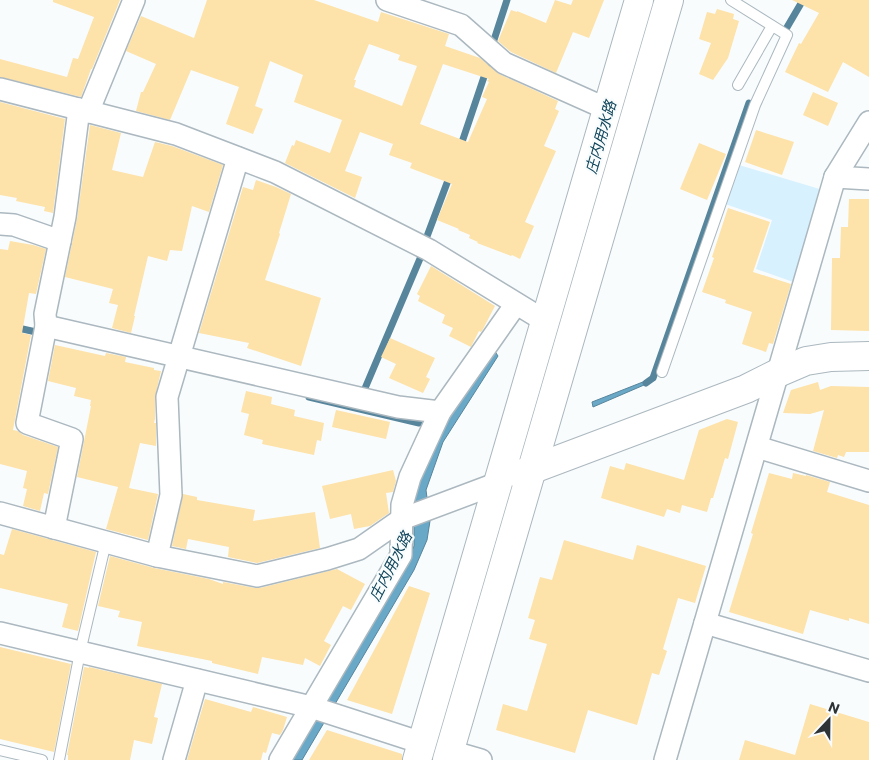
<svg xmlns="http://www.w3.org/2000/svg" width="869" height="760" font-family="Commissioner,'Noto Sans JP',sans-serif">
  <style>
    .green { fill: #d8f1fe }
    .water { fill: #69a8c7; stroke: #57859c }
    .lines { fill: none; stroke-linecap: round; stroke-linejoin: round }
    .stream { stroke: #57859c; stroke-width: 7 }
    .building { fill: #fde2a9; fill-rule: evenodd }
    .lane-casing { stroke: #abb8bf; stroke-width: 12 }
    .street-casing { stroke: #abb8bf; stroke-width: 24 }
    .secondary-casing { stroke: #abb8bf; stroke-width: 30 }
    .lane { stroke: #fff; stroke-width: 10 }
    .street { stroke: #fff; stroke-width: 21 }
    .secondary { stroke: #fff; stroke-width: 28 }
    .labels { text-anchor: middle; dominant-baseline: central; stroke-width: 4.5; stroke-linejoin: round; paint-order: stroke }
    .water-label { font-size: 15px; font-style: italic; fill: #10455b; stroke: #f9fcfd }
  </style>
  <rect width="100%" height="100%" fill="#f9fcfd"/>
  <polygon class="green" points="739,165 823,190 796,283 756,269 772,220 725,204"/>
  <g class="water">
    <polygon points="494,350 498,356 443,442 426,490 430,521 427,540 414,570 302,760 291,760 405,567 414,546 414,525 411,500 437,436"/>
    <polygon points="653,378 651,382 593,407 592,402"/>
  </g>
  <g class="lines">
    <g class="stream">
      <polyline points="786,29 803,0"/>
      <polyline points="493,43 507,0"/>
      <polyline points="460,148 487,68"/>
      <polyline points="426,239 450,175"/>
      <polyline points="0,324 36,332"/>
      <polyline points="646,383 653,378 749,103"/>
      <polyline points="363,393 422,254"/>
      <polyline points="309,397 419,423"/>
    </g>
  </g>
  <g class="building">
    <polygon points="53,0 120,0 92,69 91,69 81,97 0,77 0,59 67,77 73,58 78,59 94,17 53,2"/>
    <path d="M 207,0 L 314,0 L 378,22 L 381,12 L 449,34 L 445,46 L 480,58 L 499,74 L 558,101 L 555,109 L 559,111 L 544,146 L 556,151 L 525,222 L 534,226 L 520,259 L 512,255 L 511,256 L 477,243 L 478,242 L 469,238 L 470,235 L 458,230 L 459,229 L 437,220 L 452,184 L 410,168 L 412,163 L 389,155 L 393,144 L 360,132 L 345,171 L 362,177 L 355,198 L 285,163 L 292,145 L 294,146 L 296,140 L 330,153 L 342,120 L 294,102 L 303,75 L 270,61 L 255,106 L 263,109 L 253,134 L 226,124 L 239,87 L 191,70 L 170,120 L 136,111 L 141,92 L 143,92 L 156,64 L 126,51 L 141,16 L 194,38 ZM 369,44 L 400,55 L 398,60 L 417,66 L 402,106 L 354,87 L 356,80 L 354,80 ZM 443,64 L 489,79 L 487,81 L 489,82 L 482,97 L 487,99 L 468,142 L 420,124 Z"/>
    <polygon points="555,0 571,5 573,0 604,0 589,38 573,32 556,73 511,52 498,41 511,10 517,12 517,11 546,23"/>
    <polygon points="792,0 869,0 869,77 843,62 828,92 785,72 799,43 801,44 819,13"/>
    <polygon points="717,9 734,14 733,19 739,21 728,58 713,80 699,74 711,43 699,39 707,12 715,14"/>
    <polygon points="813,92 838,103 828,126 803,115"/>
    <polygon points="0,102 65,119 53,213 44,211 45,207 16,201 17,198 0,195"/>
    <polygon points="90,125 121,133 112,170 143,177 155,142 172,146 223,165 209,212 192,206 182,251 170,250 167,261 148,256 134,316 135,316 131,333 112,328 118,305 109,303 113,289 65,277 77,219"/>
    <polygon points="756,130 794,142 782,175 745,162"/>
    <polygon points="699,143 726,154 707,200 680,189"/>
    <polygon points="256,180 276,187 291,194 279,233 280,234 265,280 321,298 301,366 247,348 249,343 199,333 243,187 253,190"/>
    <polygon points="849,199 869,199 869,331 831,330 832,258 840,258 841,227 848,227"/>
    <polygon points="728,208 770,222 753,272 791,284 773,344 769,343 766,352 742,344 752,312 725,303 726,300 702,292 714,258 712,257"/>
    <polygon points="10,241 33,245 46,249 36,294 29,293 22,333 31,335 13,430 18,431 23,435 58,447 48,494 44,493 40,511 23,506 27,489 23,488 27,471 0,464 0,249 8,250"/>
    <polygon points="431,266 495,306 483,329 481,332 479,331 471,347 449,336 453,328 442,323 445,315 418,301 420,296 417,294"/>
    <polygon points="390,338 435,358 426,377 430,379 423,393 389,378 396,364 381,357"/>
    <polygon points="55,345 105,356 106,353 126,357 125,362 154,368 154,370 161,371 155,397 155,419 154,423 156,423 156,446 140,443 129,488 158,494 148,540 106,529 118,487 77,477 91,406 90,406 91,400 74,396 76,388 48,381"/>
    <polygon points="818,382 820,390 831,386 869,387 869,452 846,452 844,457 838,455 837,458 813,451 824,410 810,414 783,413 791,390"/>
    <polygon points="246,391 272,397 271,404 295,410 294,416 324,423 321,441 317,440 314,455 262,444 263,440 244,435 249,414 241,412"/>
    <polygon points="336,410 390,422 386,439 332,427"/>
    <polygon points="727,419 738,422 728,459 725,458 713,498 711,498 707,512 682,505 680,513 667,509 664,517 601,498 610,466 624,470 626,463 684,480 699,430"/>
    <polygon points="393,470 396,481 393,492 386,493 389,513 370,526 354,529 351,514 330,519 322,486"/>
    <polygon points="769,473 792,479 793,473 806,476 806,475 830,482 827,492 869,505 869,624 849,618 849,621 810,610 803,634 729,612 753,534 751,533"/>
    <polygon points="183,494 197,497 197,500 255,510 253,521 315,512 320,548 257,563 228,557 229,547 188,539 186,549 172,546"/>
    <polygon points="12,529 96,552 78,631 62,627 68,604 0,588 0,554 4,555"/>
    <polygon points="564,540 633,560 637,545 706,566 695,603 678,598 663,649 667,651 659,675 652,673 637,725 588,710 575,753 496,730 503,704 527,711 547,644 529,639 535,620 528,618 540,577 552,580"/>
    <polygon points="110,556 154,568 209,579 223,584 223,582 255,588 260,588 337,569 365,584 351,610 343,606 324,641 331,645 320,666 305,658 303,665 262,657 258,674 212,663 212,661 137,646 142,622 118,617 120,611 98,606"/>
    <polygon points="409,586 430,593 392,714 347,700"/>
    <polygon points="0,647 71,664 54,752 0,739"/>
    <polygon points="84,667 89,668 89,667 162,684 154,717 158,718 152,744 134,740 130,760 68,760 68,755 67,755"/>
    <polygon points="205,699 251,712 253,707 287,717 283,730 280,735 272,733 266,753 263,752 261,760 187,760"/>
    <polygon points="810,704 869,722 869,760 739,760 745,740 795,755"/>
    <polygon points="327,730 402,754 402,760 309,760"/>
  </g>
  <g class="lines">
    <g class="lane-casing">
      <g id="lane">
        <polyline points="738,85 772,26"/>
        <polyline points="662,372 755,105 787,35 731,0"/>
        <polyline points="0,750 42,760"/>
        <polyline points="59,760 80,652 106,542"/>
      </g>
    </g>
    <g class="street-casing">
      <g id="street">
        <polyline points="387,0 461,25 504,63 607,109"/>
        <polyline points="0,89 176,134 275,172 429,250 545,321"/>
        <polyline points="88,112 134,0"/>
        <polyline points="835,177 869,179"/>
        <polyline points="0,224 14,225 60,241"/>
        <polyline points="46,326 398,407 440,412"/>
        <polyline points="757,447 869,481"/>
        <polyline points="0,513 157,556 257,576 327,559 359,549 402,519 498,483"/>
        <polyline points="54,528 72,439 27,423 46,326 45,314 65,217 79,109"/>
        <polyline points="157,556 171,495 167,397 238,158"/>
        <polyline points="705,623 869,671"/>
        <polyline points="0,633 311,707 422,743"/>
        <polyline points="450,751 481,760"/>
        <polyline points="174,760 197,680"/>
        <polyline points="280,760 401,555 402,505 410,477 440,412 516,304"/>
        <polyline points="665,760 835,177 869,122"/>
      </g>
    </g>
    <g class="secondary-casing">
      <g id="secondary">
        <polyline points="520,474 746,389 778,373 806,361 831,357 869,356"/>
        <polyline points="417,760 639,0"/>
        <polyline points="447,760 669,0"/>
      </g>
    </g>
    <use href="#lane" class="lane"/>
    <use href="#street" class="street"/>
    <use href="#secondary" class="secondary"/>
  </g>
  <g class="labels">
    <g class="water-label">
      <text transform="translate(600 137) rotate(-74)">庄内用水路</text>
      <text transform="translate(390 566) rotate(-63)">庄内用水路</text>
    </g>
  </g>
  <g transform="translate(829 720) rotate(22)" stroke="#f9fcfd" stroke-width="4" paint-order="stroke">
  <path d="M0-4L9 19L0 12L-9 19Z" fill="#2e3336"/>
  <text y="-8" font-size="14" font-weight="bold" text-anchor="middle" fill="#2e3336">N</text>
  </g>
</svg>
